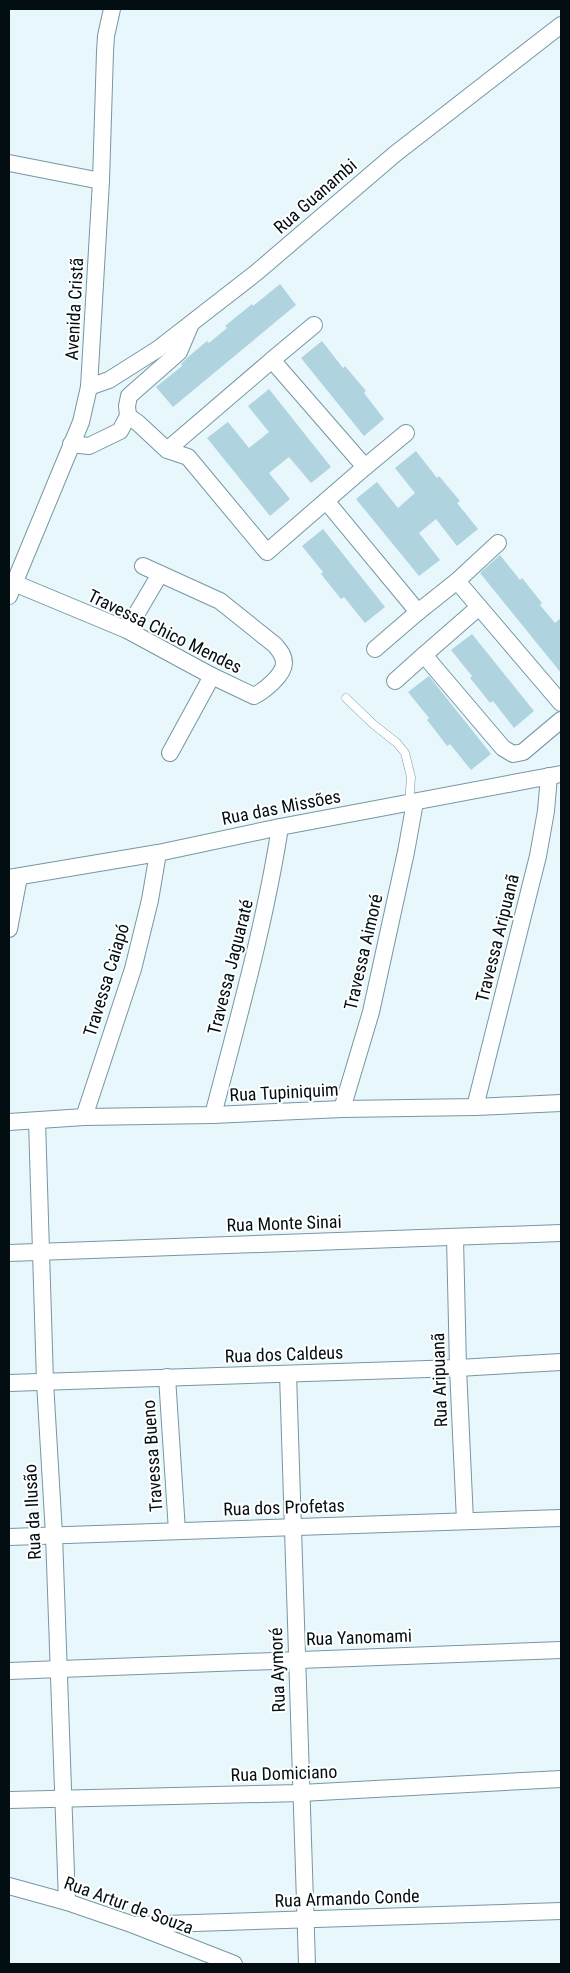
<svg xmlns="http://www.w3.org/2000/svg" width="570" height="1973" font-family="'Roboto Condensed',sans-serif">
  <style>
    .building { fill: #afd3df }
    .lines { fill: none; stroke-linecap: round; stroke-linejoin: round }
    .service-casing { stroke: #7597a3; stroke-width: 9 }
    .minor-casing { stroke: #7597a3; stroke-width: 18 }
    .service { stroke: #fff; stroke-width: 8 }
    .minor { stroke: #fff; stroke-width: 16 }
    .labels { text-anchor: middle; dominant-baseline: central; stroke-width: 4; stroke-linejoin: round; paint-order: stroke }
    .street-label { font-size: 18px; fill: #030e12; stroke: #fff }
  </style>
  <rect width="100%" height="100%" fill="#e8f7fc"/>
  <g class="building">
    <polygon points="280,284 296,305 173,407 156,387 182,366 181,364 188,357 207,341 209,343 227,328 225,326 252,304 253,306"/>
    <polygon points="322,341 343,368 345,366 366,391 364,393 384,419 364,436 301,358"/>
    <polygon points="269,389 331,467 311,483 289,457 269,473 290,499 270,516 207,438 228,422 249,448 269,432 248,406"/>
    <polygon points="416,451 437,478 439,476 460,501 457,503 478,529 457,546 436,519 419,533 440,560 419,576 356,499 377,482 398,508 415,493 395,468"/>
    <polygon points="323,529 385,607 365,623 344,597 341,599 321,574 323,572 302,546"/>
    <polygon points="500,555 520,580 522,578 542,603 540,605 555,623 561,618 561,673 480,573"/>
    <polygon points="472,634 534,711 514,728 493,701 490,703 479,689 470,678 472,676 451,650"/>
    <polygon points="429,676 491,754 471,770 450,744 447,746 435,730 427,720 429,718 408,692"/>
  </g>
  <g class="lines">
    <g class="service-casing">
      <polyline id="service" points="346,698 373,724 397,743 405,753 411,777 409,804"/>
    </g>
    <g class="minor-casing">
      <g id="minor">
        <polyline points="9,163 101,181"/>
        <polyline points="272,360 314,325"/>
        <polyline points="89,387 109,380 158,349 257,272 395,154 561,25"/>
        <polyline points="128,416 138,423 167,450 188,457 267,552 365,467 272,360 167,450"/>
        <polyline points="71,444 89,446 120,431 128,416 127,406 129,396 179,352 190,326"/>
        <polyline points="365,467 406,433"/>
        <polyline points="327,502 418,612 457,581 498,543"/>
        <polyline points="457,581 561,703"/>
        <path d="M 14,583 L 127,630 L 212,676 L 254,696 C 264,691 284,675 284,663 C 284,655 279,650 275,645 L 220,601 L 143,566"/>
        <polyline points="9,596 81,422 89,387 101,181 105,52 106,36 112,9"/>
        <polyline points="127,630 160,574"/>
        <polyline points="375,649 418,612"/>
        <polyline points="424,655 479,607"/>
        <polyline points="395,681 424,655 503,748 513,754 523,752 561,720"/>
        <polyline points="170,753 212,676"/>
        <polyline points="9,878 158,853 280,827 561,774"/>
        <polyline points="9,929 19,877"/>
        <polyline points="475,1107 538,856 546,811 549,776"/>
        <polyline points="342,1109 371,1012 406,852 415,802"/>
        <path d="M 213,1115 C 238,1019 265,924 280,827"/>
        <polyline points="84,1117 133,969 150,900 158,853"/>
        <polyline points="37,1121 45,1382 54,1535 67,1902"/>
        <polyline points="9,1122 84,1117 213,1115 342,1109 475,1107 561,1103"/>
        <polyline points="455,1238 458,1368 465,1521"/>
        <polyline points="9,1253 561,1233"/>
        <polyline points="288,1374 307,1964"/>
        <polyline points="167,1377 177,1531"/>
        <polyline points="9,1383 458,1368 561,1362"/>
        <polyline points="9,1537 561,1518"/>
        <polyline points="9,1671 561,1650"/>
        <polyline points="9,1800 301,1793 561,1779"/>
        <polyline points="9,1886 67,1902 134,1925 234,1964"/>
        <polyline points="134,1925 561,1911"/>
      </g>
    </g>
    <use href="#service" class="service"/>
    <use href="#minor" class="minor"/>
  </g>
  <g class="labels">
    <g class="street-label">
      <text transform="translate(315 196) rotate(-41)">Rua Guanambi</text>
      <text transform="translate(74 309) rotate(-87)">Avenida Cristã</text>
      <text transform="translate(165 631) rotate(26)">Travessa Chico Mendes</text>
      <text transform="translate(281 807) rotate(-11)">Rua das Missões</text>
      <text transform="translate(497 938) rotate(-76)">Travessa Aripuanã</text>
      <text transform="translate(363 952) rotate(-77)">Travessa Aimoré</text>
      <text transform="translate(230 967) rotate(-76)">Travessa Jaguaraté</text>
      <text transform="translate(106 980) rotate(-73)">Travessa Caiapó</text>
      <text transform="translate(284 1092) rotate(-3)">Rua Tupiniquim</text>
      <text transform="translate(284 1223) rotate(-2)">Rua Monte Sinai</text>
      <text transform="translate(284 1354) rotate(-2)">Rua dos Caldeus</text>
      <text transform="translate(439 1380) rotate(-92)">Rua Aripuanã</text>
      <text transform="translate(152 1456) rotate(-94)">Travessa Bueno</text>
      <text transform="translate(284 1507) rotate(-2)">Rua dos Profetas</text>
      <text transform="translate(32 1512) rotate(-93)">Rua da Ilusão</text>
      <text transform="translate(359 1637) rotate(-2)">Rua Yanomami</text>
      <text transform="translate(277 1670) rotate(-92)">Rua Aymoré</text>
      <text transform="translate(284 1773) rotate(-2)">Rua Domiciano</text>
      <text transform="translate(347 1898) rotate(-2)">Rua Armando Conde</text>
      <text transform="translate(129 1905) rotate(20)">Rua Artur de Souza</text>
    </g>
  </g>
  <rect width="570" height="1973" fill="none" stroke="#030e12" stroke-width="20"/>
</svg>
